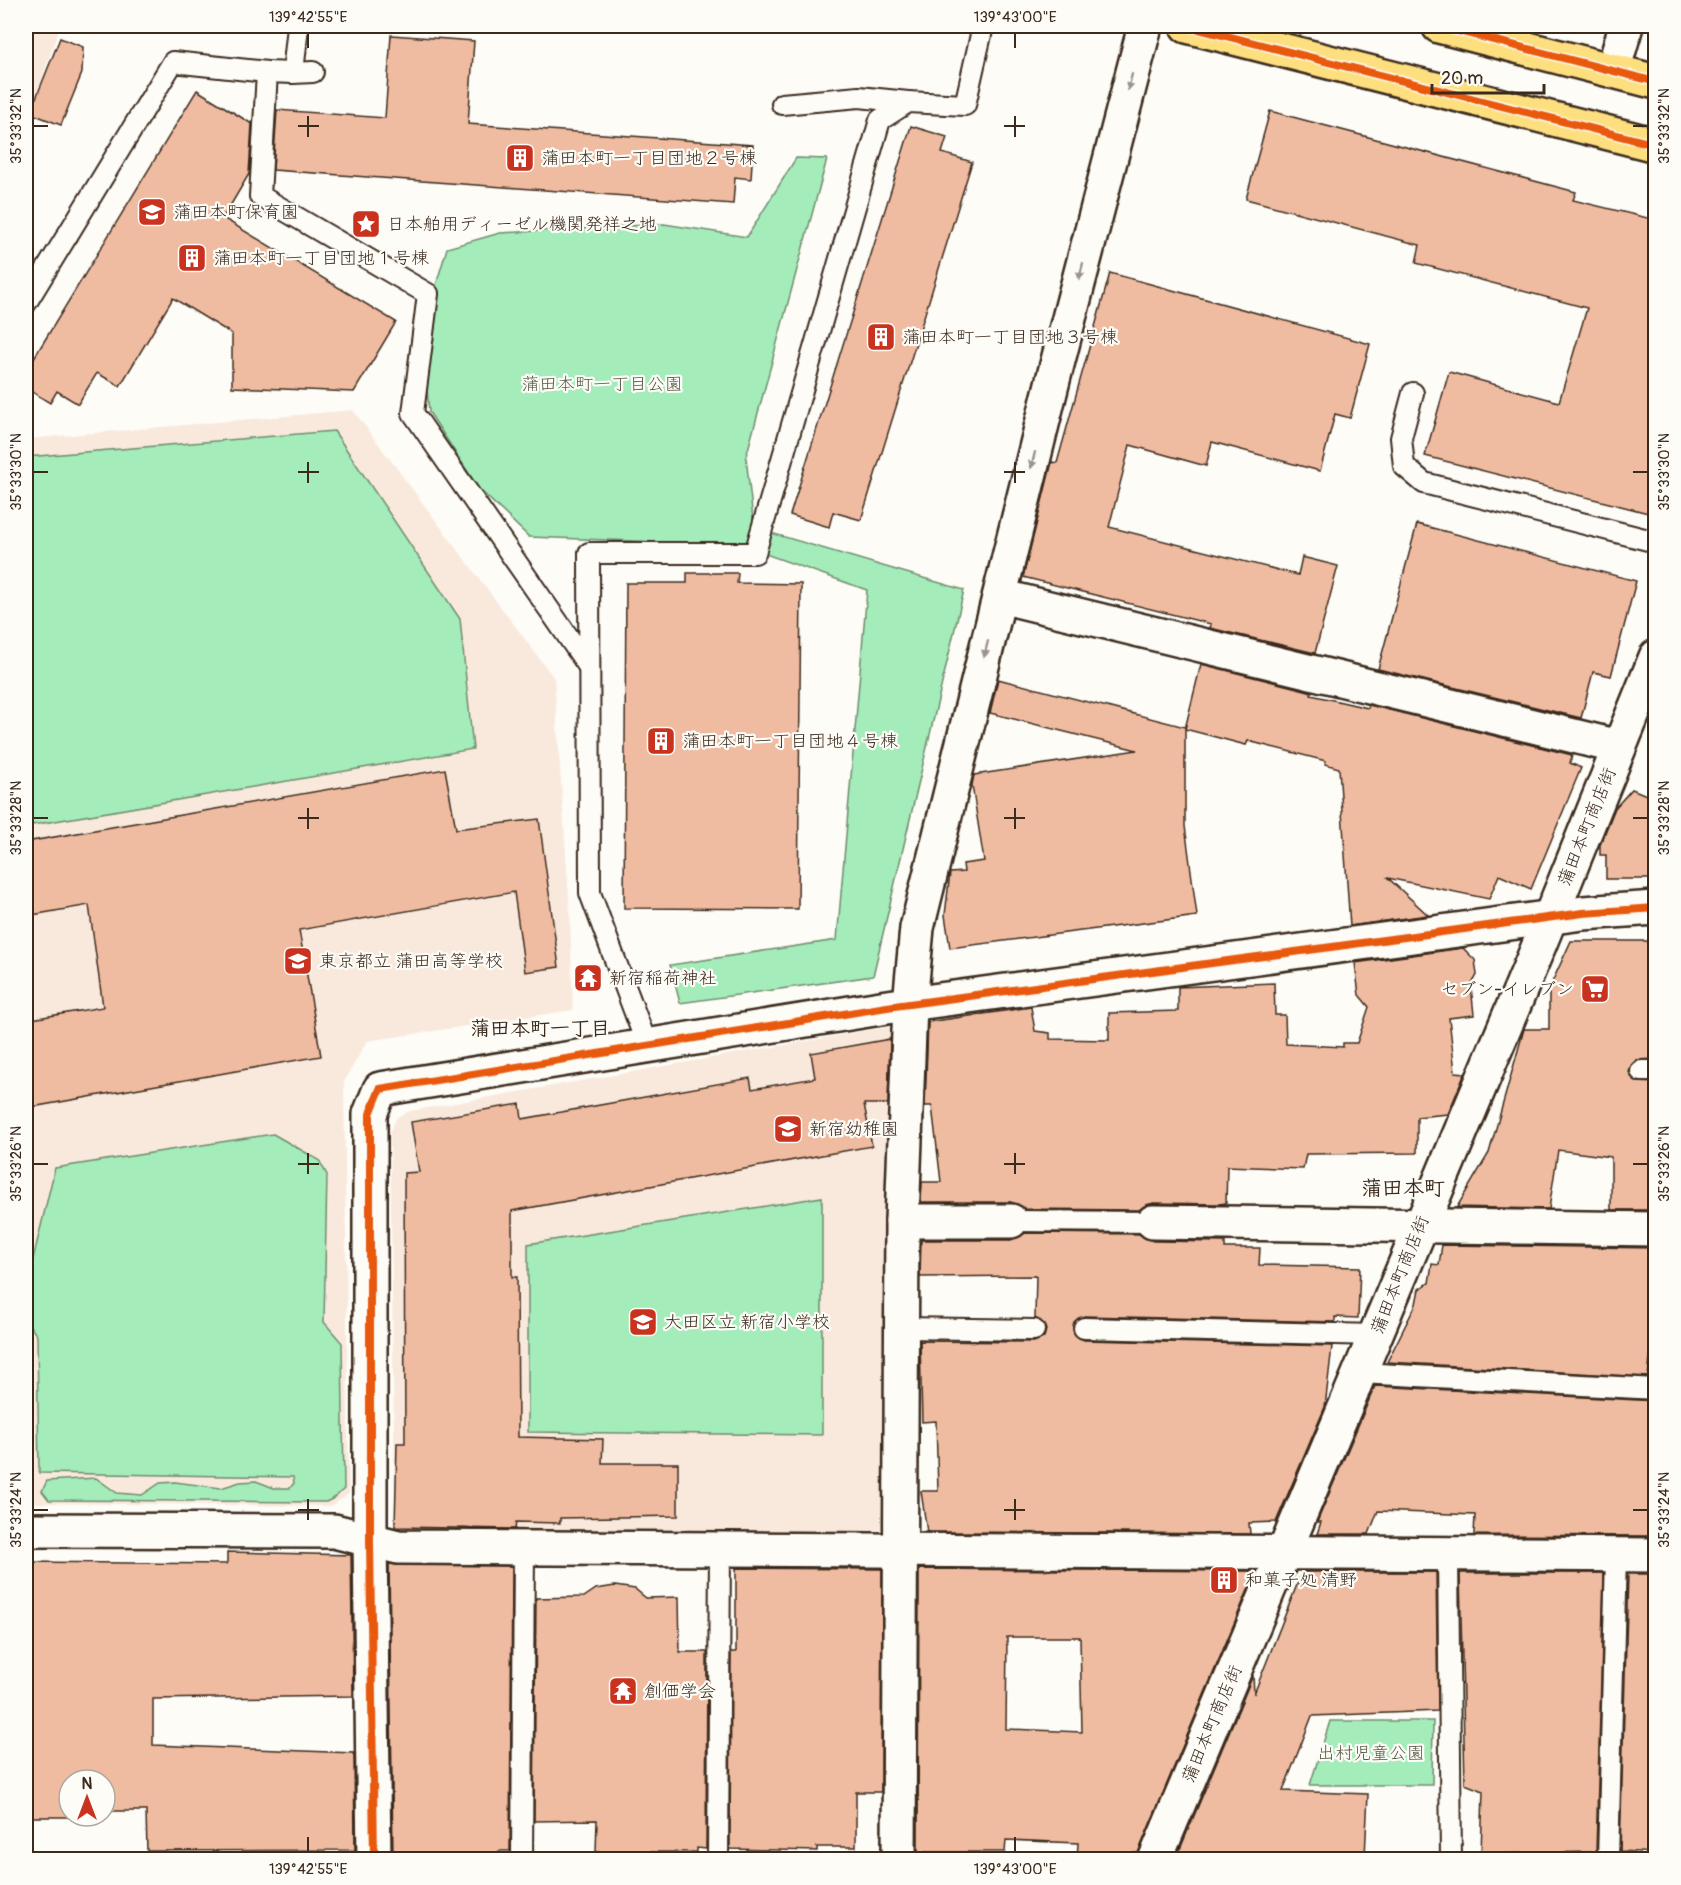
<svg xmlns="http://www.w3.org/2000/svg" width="1681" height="1885" font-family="Pangolin,'Klee One',sans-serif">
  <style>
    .built { fill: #f9e9dd }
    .green { fill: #a4ecba; stroke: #708b6c; stroke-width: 1.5 }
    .building { fill: #f0bca1; stroke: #3b2a1e; stroke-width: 1.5; fill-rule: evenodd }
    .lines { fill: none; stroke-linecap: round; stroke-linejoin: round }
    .lane-casing { stroke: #3b2a1e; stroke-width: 24 }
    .street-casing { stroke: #3b2a1e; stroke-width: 38 }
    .secondary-casing { stroke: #3b2a1e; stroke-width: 38 }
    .primary-casing { stroke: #3b2a1e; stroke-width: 38 }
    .lane { stroke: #fdfcf7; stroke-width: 20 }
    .street { stroke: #fdfcf7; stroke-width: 33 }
    .secondary { stroke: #fdfcf7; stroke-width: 33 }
    .primary { stroke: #fedf80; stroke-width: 33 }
    .rail { stroke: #3b2a1e; stroke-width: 4.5 }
    .cycleway-casing { stroke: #fdfcf7; stroke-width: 11 }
    .cycleway { stroke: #e8590c; stroke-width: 8 }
    .oneway { fill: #9c938a }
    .ticks { fill: none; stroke: #3b2a1e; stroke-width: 2 }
    .labels { text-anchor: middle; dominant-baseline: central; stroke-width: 4.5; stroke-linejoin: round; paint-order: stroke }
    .poi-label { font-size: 18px; fill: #3b2a1e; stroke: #fdfcf7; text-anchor: start }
    .park-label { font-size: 18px; fill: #555a45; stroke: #fdfcf7 }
    .street-label { font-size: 18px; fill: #3b2a1e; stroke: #fdfcf7 }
    .neighbourhood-label { font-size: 20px; font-weight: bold; fill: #3b2a1e; stroke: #fdfcf7 }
    .quarter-label { font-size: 21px; font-weight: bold; fill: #3b2a1e; stroke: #fdfcf7 }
    .neatline { fill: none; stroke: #3b2a1e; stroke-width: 2 }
    .ticks-label { font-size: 15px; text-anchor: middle; fill: #3b2a1e }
  </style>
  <rect width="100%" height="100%" fill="#fdfcf7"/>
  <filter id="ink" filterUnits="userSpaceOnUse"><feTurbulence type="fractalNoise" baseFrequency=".0167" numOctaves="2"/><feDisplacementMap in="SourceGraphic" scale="12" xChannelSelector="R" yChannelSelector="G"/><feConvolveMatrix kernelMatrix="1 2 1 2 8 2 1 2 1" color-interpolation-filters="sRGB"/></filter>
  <g filter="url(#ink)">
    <g class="built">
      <polygon points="26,26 60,26 26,125"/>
      <polygon points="353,410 554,678 570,913 573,1010 367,1041 344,1082 349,1494 331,1506 26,1503 26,439"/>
      <polygon points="892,1026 893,1511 889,1528 873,1531 408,1533 395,1521 390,1132 397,1117 410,1111"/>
    </g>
    <g class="green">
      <polygon points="796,158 827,159 746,457 754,528 964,590 873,976 680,1003 670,965 837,940 867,590 740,545 529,537 479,489 429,412 422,332 447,248 500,233 664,224 747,237"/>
      <polygon points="334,431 460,619 473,749 26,826 26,457"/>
      <polygon points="273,1134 319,1160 327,1175 324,1322 342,1343 344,1489 334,1498 326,1502 49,1500 42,1491 47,1481 96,1478 117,1493 142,1495 160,1483 175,1482 221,1488 240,1482 256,1481 274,1488 290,1488 294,1483 293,1477 39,1473 37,1336 26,1320 26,1288 55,1168"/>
      <polygon points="822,1197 822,1435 528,1432 528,1244"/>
      <polygon points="1330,1721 1433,1721 1432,1785 1310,1785"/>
    </g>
    <g class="building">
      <polygon points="391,35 474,41 468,124 753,145 751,179 735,177 733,204 273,170 277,110 385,118"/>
      <polygon points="60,38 83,47 82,73 61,125 30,113"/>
      <polygon points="197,90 252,124 249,174 223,218 396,322 354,392 232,387 232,334 173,298 120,386 97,373 78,404 57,391 50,403 26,388 26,371"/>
      <polygon points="1270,111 1576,192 1573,200 1656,220 1656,515 1425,456 1449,372 1559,402 1587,308 1416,263 1420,245 1246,199"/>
      <polygon points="911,126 947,137 942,153 972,162 861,520 833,512 829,527 790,515"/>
      <polygon points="1110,273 1370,344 1350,418 1335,414 1320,471 1212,442 1206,466 1130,445 1109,527 1298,575 1302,557 1338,566 1315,653 1210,628 1211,624 1023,577 1052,462 1057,463"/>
      <polygon points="1417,524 1636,581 1611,676 1593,672 1581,718 1378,669"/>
      <polygon points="687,573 738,573 737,583 801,584 798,909 624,908 626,583 687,583"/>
      <polygon points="1201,664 1305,690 1312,692 1311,695 1368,708 1369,705 1572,755 1570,763 1581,768 1531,889 1499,875 1489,899 1388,878 1428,915 1350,926 1339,768 1325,764 1326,761 1248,741 1246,745 1185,729"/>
      <polygon points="998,679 1185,727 1185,826 1197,916 950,948 945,915 950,873 964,872 963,864 984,861 972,785 974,775 1137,750 990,713"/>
      <polygon points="445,769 456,829 539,819 559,967 525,972 514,892 299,930 321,1056 26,1108 26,1020 103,1007 89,905 26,916 26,842"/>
      <polygon points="1632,789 1656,799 1656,879 1606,879 1606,855 1600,855 1600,845 1615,808"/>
      <polygon points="1571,941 1648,941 1656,1024 1656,1059 1636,1060 1629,1072 1636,1082 1656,1083 1656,1210 1611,1210 1611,1157 1558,1150 1549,1209 1457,1207 1489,1153 1524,1029 1549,1029 1549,989"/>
      <polygon points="1463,948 1475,960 1477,975 1471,986 1474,1015 1449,1018 1455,1072 1465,1073 1448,1114 1417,1117 1417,1153 1306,1154 1303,1169 1227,1166 1226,1203 1219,1204 1153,1203 1139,1210 1025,1209 1011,1202 921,1202 922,1182 941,1182 932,1106 925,1106 928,1022 1031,1007 1035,1031 1050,1033 1050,1039 1109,1040 1109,1013 1178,1011 1178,987 1274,983 1275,1015 1285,1015 1286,1044 1343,1047 1343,1043 1357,1043 1369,1007 1359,995 1355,963"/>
      <polygon points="890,1039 888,1104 864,1104 872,1146 512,1211 512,1277 517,1277 518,1437 603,1439 602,1463 678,1463 678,1516 560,1518 560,1523 516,1522 515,1529 395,1527 397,1443 405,1443 404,1173 419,1172 411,1122 520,1104 522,1119 750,1078 752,1089 815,1078 811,1053"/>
      <polygon points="1025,1233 1139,1234 1153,1241 1225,1242 1225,1248 1260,1248 1259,1265 1360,1267 1358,1318 1335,1317 1335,1322 1084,1316 1074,1322 1074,1334 1084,1340 1332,1346 1325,1407 1276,1522 1249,1523 1250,1534 927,1532 921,1491 938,1491 936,1421 922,1422 920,1341 1034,1342 1044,1337 1046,1330 1044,1324 1035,1318 1036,1276 920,1277 921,1240 1011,1240"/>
      <polygon points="1442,1245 1656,1248 1656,1305 1648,1377 1387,1362 1416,1304 1419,1289 1429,1283 1432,1264 1439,1265"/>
      <polygon points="1375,1386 1656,1401 1656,1536 1474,1535 1475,1515 1378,1511 1369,1534 1317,1534 1321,1522 1317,1522"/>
      <polygon points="227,1552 351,1555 353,1696 153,1699 153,1745 354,1753 355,1850 147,1851 146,1811 105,1811 105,1780 69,1780 69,1816 81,1817 26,1817 26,1562 227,1564"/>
      <polygon points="389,1564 512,1566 510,1851 499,1851 499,1855 393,1855"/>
      <polygon points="736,1568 882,1569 881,1792 856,1792 856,1847 817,1847 817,1851 730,1849 731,1652 736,1652"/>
      <path d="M 919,1569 L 1251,1571 L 1251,1583 L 1138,1853 L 1132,1853 L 1129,1860 L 1077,1860 L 1078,1843 L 1006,1840 L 1005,1852 L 918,1852 ZM 1007,1637 L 1080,1637 L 1082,1732 L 1006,1729 Z"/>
      <polygon points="1302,1572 1436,1572 1438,1711 1312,1716 1283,1791 1368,1794 1365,1856 1178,1854 1253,1675 1254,1694"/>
      <polygon points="1460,1573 1604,1573 1596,1852 1481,1854 1483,1791 1465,1784"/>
      <polygon points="1628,1574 1656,1574 1656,1853 1620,1851"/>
      <polygon points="615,1586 635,1589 646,1598 679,1597 680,1652 707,1652 706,1849 697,1848 697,1852 596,1852 597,1820 534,1821 536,1598 584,1597 596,1589"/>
    </g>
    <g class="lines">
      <g class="lane-casing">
        <g id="lane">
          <polyline points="298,26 293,73 267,72 260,196 428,294 413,413 589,667"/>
          <polyline points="293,73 313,72"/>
          <polyline points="782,104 859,97 908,102"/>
          <polyline points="26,303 173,62 267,72"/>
          <polyline points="1413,393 1401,438 1404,466 1424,483 1656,542"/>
          <polyline points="647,1045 590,893 589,553 755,553 880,120 908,102 965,105 983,26"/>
          <polyline points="1641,1071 1656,1071"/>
          <polyline points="1011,1221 1153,1222"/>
          <polyline points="901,1328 1034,1330"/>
          <polyline points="1084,1328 1376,1335"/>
          <polyline points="1360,1373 1656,1389"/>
          <polyline points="1448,1554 1451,1860"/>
          <polyline points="522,1860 524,1546"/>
          <polyline points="718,1860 720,1547"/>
          <polyline points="1608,1860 1616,1555"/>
        </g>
      </g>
      <g class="street-casing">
        <g id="street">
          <polyline points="1613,71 1626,26"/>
          <polyline points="1000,596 1619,747"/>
          <polyline points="902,1221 1011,1221"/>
          <polyline points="1153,1222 1656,1229"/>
          <polyline points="26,1530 334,1531 398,1547 1656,1555"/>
          <polyline points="374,1860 370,1539 370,1114 380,1089 887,1007 1583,913 1656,908"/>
          <polyline points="899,1860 902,1221 910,1004 917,928 1053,380 1145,26"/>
        </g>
      </g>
      <g class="secondary-casing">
        <polyline id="secondary" points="1155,1860 1540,943 1656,657"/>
      </g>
      <g class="primary-casing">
        <g id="primary">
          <polyline points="1187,26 1656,145"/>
          <polyline points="1439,26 1656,82"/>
        </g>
      </g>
      <use href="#lane" class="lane"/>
      <use href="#street" class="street"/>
      <use href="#secondary" class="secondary"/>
      <use href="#primary" class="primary"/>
      <polyline class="rail" points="26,27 26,26"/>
      <g class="cycleway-casing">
        <g id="cycleway">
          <polyline points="1187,26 1656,145"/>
          <polyline points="1439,26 1656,82"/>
          <polyline points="374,1860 370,1539 370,1114 380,1089 887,1007 1583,913 1656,908"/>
        </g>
      </g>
      <use href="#cycleway" class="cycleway"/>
    </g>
    <defs><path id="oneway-solid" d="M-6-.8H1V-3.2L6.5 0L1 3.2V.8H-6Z" transform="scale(1.5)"/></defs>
    <g class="oneway">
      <use href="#oneway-solid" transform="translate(1130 82) rotate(104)"/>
      <use href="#oneway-solid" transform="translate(1081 271) rotate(104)"/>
      <use href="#oneway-solid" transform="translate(1033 460) rotate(104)"/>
      <use href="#oneway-solid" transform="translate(986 649) rotate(104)"/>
    </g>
  </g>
  <path class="ticks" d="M 308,33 L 308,48M 1015,33 L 1015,48M 308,116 L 308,137M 1015,116 L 1015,137M 33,126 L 48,126M 298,126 L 319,126M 1004,126 L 1025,126M 1633,126 L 1648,126M 308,462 L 308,483M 1015,462 L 1015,483M 33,472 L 48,472M 298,472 L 319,472M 1004,472 L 1025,472M 1633,472 L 1648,472M 308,808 L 308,829M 1015,808 L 1015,829M 33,818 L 48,818M 298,818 L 319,818M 1004,818 L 1025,818M 1633,818 L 1648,818M 308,1153 L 308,1174M 1015,1153 L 1015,1174M 33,1164 L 48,1164M 298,1164 L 319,1164M 1004,1164 L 1025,1164M 1633,1164 L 1648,1164M 308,1499 L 308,1520M 1015,1499 L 1015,1520M 33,1510 L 48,1510M 298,1510 L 319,1510M 1004,1510 L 1025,1510M 1633,1510 L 1648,1510M 308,1837 L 308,1852M 1015,1837 L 1015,1852"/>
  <defs>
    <g id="building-square" transform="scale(1.5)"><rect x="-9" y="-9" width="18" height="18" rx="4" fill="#c8321e" stroke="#fdfcf7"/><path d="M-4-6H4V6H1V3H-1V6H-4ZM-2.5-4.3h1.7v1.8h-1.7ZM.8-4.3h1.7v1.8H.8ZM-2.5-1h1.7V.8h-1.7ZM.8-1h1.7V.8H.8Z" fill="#fff"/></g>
    <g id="school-square" transform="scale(1.5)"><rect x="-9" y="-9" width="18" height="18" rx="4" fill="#c8321e" stroke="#fdfcf7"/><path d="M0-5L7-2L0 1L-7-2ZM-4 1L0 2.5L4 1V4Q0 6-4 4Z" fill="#fff"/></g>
    <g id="sight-square" transform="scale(1.5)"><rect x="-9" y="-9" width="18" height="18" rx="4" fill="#c8321e" stroke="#fdfcf7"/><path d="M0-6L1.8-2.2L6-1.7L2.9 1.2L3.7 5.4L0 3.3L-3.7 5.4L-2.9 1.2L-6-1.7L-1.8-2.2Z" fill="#fff"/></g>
    <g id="temple-square" transform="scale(1.5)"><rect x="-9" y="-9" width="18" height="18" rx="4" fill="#c8321e" stroke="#fdfcf7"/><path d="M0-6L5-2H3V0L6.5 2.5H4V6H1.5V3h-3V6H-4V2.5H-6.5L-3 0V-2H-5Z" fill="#fff"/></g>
    <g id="supermarket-square" transform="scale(1.5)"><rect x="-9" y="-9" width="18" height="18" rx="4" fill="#c8321e" stroke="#fdfcf7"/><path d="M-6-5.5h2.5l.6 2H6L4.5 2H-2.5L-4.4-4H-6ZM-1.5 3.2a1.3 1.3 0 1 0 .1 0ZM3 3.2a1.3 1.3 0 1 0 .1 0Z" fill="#fff"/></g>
  </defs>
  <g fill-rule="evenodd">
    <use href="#building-square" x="520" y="158"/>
    <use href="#school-square" x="152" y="212"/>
    <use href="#sight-square" x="366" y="224"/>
    <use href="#building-square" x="192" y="258"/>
    <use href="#building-square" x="881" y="337"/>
    <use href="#building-square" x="661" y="741"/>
    <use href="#school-square" x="298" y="961"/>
    <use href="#temple-square" x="588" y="978"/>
    <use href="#supermarket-square" x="1595" y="989"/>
    <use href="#school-square" x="788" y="1129"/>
    <use href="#school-square" x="643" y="1322"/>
    <use href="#building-square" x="1224" y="1580"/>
    <use href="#temple-square" x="623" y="1691"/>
  </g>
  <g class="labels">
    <g class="poi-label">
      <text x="541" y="158">蒲田本町一丁目団地２号棟</text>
      <text x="173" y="212">蒲田本町保育園</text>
      <text x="387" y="224">日本舶用ディーゼル機関発祥之地</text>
      <text x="213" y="258">蒲田本町一丁目団地１号棟</text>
      <text x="902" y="337">蒲田本町一丁目団地３号棟</text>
      <text x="682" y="741">蒲田本町一丁目団地４号棟</text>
      <text x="319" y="961">東京都立 蒲田高等学校</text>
      <text x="609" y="978">新宿稲荷神社</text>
      <text x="1574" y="989" text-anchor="end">セブン-イレブン</text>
      <text x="809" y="1129">新宿幼稚園</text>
      <text x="664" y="1322">大田区立 新宿小学校</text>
      <text x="1245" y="1580">和菓子処 清野</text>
      <text x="644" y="1691">創価学会</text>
    </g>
    <g class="park-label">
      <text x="602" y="384">蒲田本町一丁目公園</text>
      <text x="1371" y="1753">出村児童公園</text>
    </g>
    <g class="street-label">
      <text transform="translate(1587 827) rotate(-68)">蒲田本町商店街</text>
      <text transform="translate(1400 1275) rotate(-68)">蒲田本町商店街</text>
      <text transform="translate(1212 1724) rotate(-67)">蒲田本町商店街</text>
    </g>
    <g class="neighbourhood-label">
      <text x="540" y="1028">蒲田本町一丁目</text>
    </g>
    <g class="quarter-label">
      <text x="1403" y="1188">蒲田本町</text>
    </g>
  </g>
  <rect width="1681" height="1885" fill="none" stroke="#fdfcf7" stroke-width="66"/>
  <g transform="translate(87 1798)"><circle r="28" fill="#fdfcf7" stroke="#afa8a0" stroke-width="1.5"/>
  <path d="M0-4.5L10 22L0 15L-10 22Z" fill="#c8321e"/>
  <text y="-9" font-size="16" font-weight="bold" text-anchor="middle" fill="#3b2a1e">N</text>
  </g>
  <path d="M1432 84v9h112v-9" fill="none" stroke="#3b2a1e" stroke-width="3"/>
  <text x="1441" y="84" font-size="18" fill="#3b2a1e" stroke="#fdfcf7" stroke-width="4.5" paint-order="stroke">20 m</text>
  <rect x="33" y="33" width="1615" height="1819" class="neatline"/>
  <g class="ticks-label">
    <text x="308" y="22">139°42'55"E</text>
    <text x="1015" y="22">139°43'00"E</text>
    <text transform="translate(16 126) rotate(-90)" y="5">35°33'32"N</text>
    <text transform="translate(1664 126) rotate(-90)" y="5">35°33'32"N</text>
    <text transform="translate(16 472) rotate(-90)" y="5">35°33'30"N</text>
    <text transform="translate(1664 472) rotate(-90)" y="5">35°33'30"N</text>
    <text transform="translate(16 818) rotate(-90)" y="5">35°33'28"N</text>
    <text transform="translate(1664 818) rotate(-90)" y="5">35°33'28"N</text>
    <text transform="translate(16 1164) rotate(-90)" y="5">35°33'26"N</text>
    <text transform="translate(1664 1164) rotate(-90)" y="5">35°33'26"N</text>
    <text transform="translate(16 1510) rotate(-90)" y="5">35°33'24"N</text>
    <text transform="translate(1664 1510) rotate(-90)" y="5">35°33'24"N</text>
    <text x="308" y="1874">139°42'55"E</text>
    <text x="1015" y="1874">139°43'00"E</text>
  </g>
</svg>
